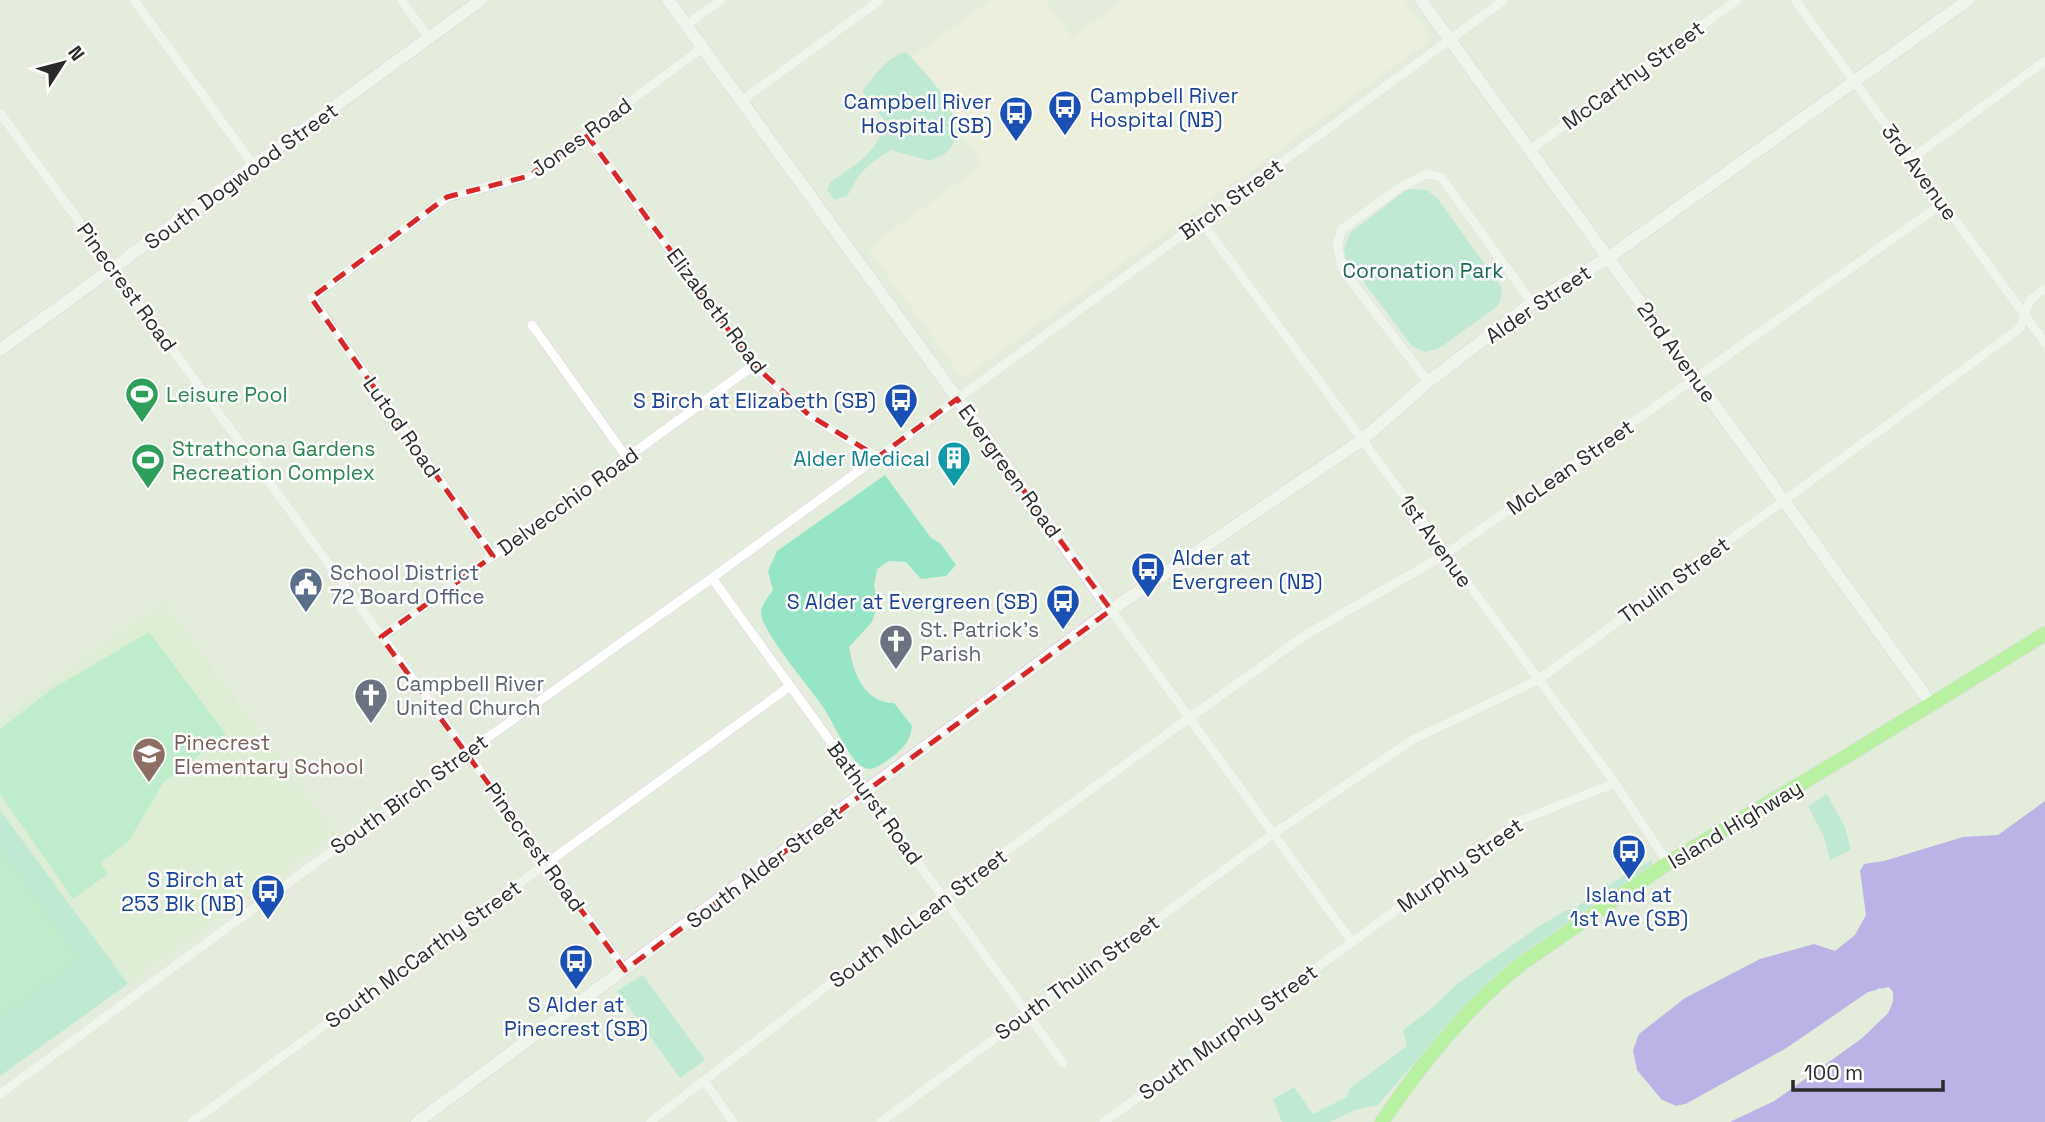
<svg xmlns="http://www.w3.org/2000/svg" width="2045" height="1122" font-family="'Space Grotesk',sans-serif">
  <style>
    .education { fill: #d8efcb }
    .medical { fill: #f4f1d9 }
    .green { fill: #96e5c7 }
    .pitch { fill: #92edb5 }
    .water { fill: #8a6bf2 }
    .pier { fill: #e4eddc }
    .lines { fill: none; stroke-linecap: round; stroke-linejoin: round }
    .minor-casing { stroke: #dfd1e4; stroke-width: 10 }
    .tertiary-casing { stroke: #dfd1e4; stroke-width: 14 }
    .secondary-casing { stroke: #dfd1e4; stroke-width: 14 }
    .primary-casing { stroke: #d4d4d4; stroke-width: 16 }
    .minor { stroke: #fff; stroke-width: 9 }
    .tertiary { stroke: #fff; stroke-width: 12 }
    .secondary { stroke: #fff; stroke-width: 12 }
    .primary { stroke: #83f559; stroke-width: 14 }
    .marked { fill: none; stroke: #d62828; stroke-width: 5; stroke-dasharray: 14 9; stroke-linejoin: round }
    .labels { text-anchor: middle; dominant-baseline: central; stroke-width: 5; stroke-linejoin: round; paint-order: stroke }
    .street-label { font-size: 21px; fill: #2a2a2a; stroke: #fff }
    .transit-label { font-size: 21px; fill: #164399; stroke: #fff; text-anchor: end }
    .park-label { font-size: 21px; fill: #186a56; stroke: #fff }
    .leisure-label { font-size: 21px; fill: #27864d; stroke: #fff; text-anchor: start }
    .culture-label { font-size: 21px; fill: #0d838f; stroke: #fff; text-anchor: end }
    .service-label { font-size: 21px; fill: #4e5e75; stroke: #fff; text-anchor: start }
    .worship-label { font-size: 21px; fill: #5b616d; stroke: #fff; text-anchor: start }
    .education-label { font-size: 21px; fill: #785e54; stroke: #fff; text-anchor: start }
  </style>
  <rect width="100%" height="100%" fill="#e4eddc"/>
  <polygon class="education" points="163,601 335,833 128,984 0,810 0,720"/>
  <polygon class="medical" points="990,0 1045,0 1072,37 1124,0 1404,0 1432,39 963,379 868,248 983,164 908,60"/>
  <g class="green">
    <path d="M 906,52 C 925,72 975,122 949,150 C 945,155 936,158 930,161 L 891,150 C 868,164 861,170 848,195 L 835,200 L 827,190 L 830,182 C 854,166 884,149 883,118 L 866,100 L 863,90 C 875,75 887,57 906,52 Z"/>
    <polygon points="1414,189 1427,190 1437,198 1502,288 1500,302 1495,308 1438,349 1424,352 1412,346 1346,259 1344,248 1350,233 1406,190"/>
    <path d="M 885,475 L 931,538 L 940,543 L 956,565 L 946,576 L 921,579 L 906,562 L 889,561 L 877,569 L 874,586 L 878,603 L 872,622 L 849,647 C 853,672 864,703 894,703 L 912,726 C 911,739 904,748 893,756 C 887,761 873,772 865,768 C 850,763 833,721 823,707 C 811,689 761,631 761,613 C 761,605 769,596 773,590 L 768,571 L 777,551 Z"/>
    <polygon points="1827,794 1845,827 1851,850 1830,860 1824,837 1808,806"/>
    <polygon points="0,810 128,984 0,1076"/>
    <polygon points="1652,860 1651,869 1611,893 1504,968 1444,1028 1378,1105 1354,1110 1330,1122 1282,1122 1273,1099 1294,1087 1313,1114 1347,1097 1350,1088 1407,1046 1403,1030 1432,1008 1458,983 1538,927 1565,911 1575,908 1629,872"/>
    <polygon points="643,975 705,1060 680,1078 617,991"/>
  </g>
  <g class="pitch">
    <polygon points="149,632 226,734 163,783 129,841 100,863 108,874 73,899 0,794 0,729 52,689"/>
    <polygon points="0,848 80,959 0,1019"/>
  </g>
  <polygon class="water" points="2045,801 2045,1122 1730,1122 1774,1101 1862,1038 1888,1013 1893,1001 1893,992 1879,988 1785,1049 1686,1104 1676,1106 1662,1100 1637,1070 1633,1050 1639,1034 1685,998 1760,959 1814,944 1835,951 1855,935 1866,915 1860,871 1864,864 1884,861 1963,837 1998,835"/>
  <polygon class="pier" points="1889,987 1893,992 1893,1001 1888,1013 1862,1038 1774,1101 1727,1122 1729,1119 1772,1098 1860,1036 1885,1011 1890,1001 1888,991 1870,995 1787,1052 1688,1107 1676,1110 1663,1105 1662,1100 1676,1106 1686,1104 1785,1049 1868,992"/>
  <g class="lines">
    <g class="minor-casing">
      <g id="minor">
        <polyline points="134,0 254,166"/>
        <polyline points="401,0 430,39"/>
        <polyline points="1795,0 2045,343"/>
        <polyline points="686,25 721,0"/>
        <polyline points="741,101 880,0"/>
        <polyline points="0,113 625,970"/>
        <polyline points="586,134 754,365 809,415 878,457"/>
        <polyline points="1530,150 1737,0"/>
        <polyline points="1911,159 2045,61"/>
        <polyline points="1201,221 1615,783 1668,863"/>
        <polyline points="532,325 627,458"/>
        <polyline points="1428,382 1343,270 1337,246 1342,229 1401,187 1426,174 1441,177 1532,303"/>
        <polyline points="493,556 311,298 447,197 529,176 702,48"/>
        <polyline points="712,578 1063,1063"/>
        <polyline points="1111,610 1352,942"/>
        <polyline points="381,637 754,365"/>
        <polyline points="705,1082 733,1122"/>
        <polyline points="0,1094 455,761 712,578 1504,0"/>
        <polyline points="192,1122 790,686"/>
        <polyline points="650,1122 943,897 1189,718 1307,634 1446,554 1943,203"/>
        <polyline points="881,1122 1273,834 1414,739 1538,680 2020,328 2030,300 2045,289"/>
        <polyline points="1104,1122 1519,821 1615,783"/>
      </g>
    </g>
    <g class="tertiary-casing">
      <g id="tertiary">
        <polyline points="668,0 1111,610"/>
        <polyline points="1421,0 1932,705"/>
        <polyline points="417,1122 1111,610 1362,440 1428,382 1532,303 1608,258 1968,0"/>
      </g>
    </g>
    <g class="secondary-casing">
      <polyline id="secondary" points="0,350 481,0"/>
    </g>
    <g class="primary-casing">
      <path id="primary" d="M 1382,1122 C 1420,1065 1467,1007 1521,964 L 1668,863 L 1842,759 L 2045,634"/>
    </g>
    <use href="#minor" class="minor"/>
    <use href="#tertiary" class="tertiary"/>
    <use href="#secondary" class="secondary"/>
    <use href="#primary" class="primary"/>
  </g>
  <path d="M0 0H2045V1122H0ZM 586,134 L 754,365 L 809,415 L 878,457 L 957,399 L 1111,610 L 625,970 L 381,637 L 493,556 L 311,298 L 447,197 L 529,176 Z" fill="#e4eddc" fill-opacity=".55" fill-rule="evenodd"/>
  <path class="marked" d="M 586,134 L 754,365 L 809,415 L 878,457 L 957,399 L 1111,610 L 625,970 L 381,637 L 493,556 L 311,298 L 447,197 L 529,176 Z"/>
  <defs>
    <g id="bus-pin" transform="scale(1.75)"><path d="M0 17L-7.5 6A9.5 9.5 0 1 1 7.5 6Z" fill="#1a4fb4" stroke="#fff"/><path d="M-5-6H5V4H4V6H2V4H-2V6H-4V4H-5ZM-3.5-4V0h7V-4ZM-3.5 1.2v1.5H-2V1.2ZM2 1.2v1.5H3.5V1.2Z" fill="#fff"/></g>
    <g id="stadium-pin" transform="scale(1.75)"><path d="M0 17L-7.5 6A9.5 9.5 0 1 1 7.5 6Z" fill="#2e9e5b" stroke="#fff"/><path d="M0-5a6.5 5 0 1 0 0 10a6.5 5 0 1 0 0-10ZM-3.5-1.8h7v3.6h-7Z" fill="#fff"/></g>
    <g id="building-pin" transform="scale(1.75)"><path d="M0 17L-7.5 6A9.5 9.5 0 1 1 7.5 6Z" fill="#0f9aa8" stroke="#fff"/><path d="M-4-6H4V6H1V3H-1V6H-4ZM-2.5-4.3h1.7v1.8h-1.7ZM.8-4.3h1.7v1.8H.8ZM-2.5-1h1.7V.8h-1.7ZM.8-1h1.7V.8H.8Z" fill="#fff"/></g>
    <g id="civic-pin" transform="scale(1.75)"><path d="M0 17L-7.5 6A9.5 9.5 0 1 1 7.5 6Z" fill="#5c6f8a" stroke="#fff"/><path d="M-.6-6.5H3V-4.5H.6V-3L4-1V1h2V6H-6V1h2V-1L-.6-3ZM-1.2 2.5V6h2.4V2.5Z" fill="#fff"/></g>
    <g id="church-pin" transform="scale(1.75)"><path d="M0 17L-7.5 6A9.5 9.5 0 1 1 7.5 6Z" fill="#6b7280" stroke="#fff"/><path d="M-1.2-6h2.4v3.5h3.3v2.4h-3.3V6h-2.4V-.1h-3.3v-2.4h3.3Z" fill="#fff"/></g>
    <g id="school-pin" transform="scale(1.75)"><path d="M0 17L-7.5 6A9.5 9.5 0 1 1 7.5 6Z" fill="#8d6e63" stroke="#fff"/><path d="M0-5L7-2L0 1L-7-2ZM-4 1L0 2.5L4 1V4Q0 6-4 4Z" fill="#fff"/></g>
  </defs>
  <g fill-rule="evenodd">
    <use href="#bus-pin" x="1065" y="107"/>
    <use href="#bus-pin" x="1016" y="113"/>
    <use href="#stadium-pin" x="142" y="394"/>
    <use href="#bus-pin" x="901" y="400"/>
    <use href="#building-pin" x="954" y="458"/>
    <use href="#stadium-pin" x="148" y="460"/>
    <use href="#bus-pin" x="1148" y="569"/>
    <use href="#civic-pin" x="306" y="584"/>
    <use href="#bus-pin" x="1063" y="601"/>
    <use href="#church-pin" x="896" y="641"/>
    <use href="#church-pin" x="371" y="695"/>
    <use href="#school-pin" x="149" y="754"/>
    <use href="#bus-pin" x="1629" y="851"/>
    <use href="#bus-pin" x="268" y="891"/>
    <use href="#bus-pin" x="576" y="961"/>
  </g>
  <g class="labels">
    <g class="street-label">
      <text transform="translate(1633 75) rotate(-36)">McCarthy Street</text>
      <text transform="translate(581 137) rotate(-36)">Jones Road</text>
      <text transform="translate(1920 172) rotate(54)">3rd Avenue</text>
      <text transform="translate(241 176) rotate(-36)">South Dogwood Street</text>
      <text transform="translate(1231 199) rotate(-36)">Birch Street</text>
      <text transform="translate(127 287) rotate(54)">Pinecrest Road</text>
      <text transform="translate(1538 304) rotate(-34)">Alder Street</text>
      <text transform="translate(717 311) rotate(53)">Elizabeth Road</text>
      <text transform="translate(1677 352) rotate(54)">2nd Avenue</text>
      <text transform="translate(402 427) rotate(55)">Lutod Road</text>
      <text transform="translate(1570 467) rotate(-35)">McLean Street</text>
      <text transform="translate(1010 471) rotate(54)">Evergreen Road</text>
      <text transform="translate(568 501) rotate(-36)">Delvecchio Road</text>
      <text transform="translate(1436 541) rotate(54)">1st Avenue</text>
      <text transform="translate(1674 580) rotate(-36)">Thulin Street</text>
      <text transform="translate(409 794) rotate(-36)">South Birch Street</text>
      <text transform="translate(875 803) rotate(54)">Bathurst Road</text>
      <text transform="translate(1735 824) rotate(-31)">Island Highway</text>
      <text transform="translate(535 847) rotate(54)">Pinecrest Road</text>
      <text transform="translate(1460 865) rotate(-35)">Murphy Street</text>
      <text transform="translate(764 867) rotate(-37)">South Alder Street</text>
      <text transform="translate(918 918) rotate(-37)">South McLean Street</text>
      <text transform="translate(423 954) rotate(-36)">South McCarthy Street</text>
      <text transform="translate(1077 977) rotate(-36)">South Thulin Street</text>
      <text transform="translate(1228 1032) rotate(-36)">South Murphy Street</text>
    </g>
    <g class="transit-label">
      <text x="1090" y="95" text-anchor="start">Campbell River<tspan x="1090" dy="24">Hospital (NB)</tspan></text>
      <text x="992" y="101">Campbell River<tspan x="992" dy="24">Hospital (SB)</tspan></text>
      <text x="876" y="400">S Birch at Elizabeth (SB)</text>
      <text x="1172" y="557" text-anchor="start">Alder at<tspan x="1172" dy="24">Evergreen (NB)</tspan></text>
      <text x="1038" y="601">S Alder at Evergreen (SB)</text>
      <text x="244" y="879">S Birch at<tspan x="244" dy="24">253 Blk (NB)</tspan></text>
      <text x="1629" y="894" text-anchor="middle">Island at<tspan x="1629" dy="24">1st Ave (SB)</tspan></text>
      <text x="576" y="1004" text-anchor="middle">S Alder at<tspan x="576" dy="24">Pinecrest (SB)</tspan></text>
    </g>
    <g class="park-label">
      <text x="1423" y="270">Coronation Park</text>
    </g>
    <g class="leisure-label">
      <text x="166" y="394">Leisure Pool</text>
      <text x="172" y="448">Strathcona Gardens<tspan x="172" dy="24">Recreation Complex</tspan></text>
    </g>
    <g class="culture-label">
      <text x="930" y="458">Alder Medical</text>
    </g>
    <g class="service-label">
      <text x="330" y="572">School District<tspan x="330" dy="24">72 Board Office</tspan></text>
    </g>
    <g class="worship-label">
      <text x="920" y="629">St. Patrick's<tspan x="920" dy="24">Parish</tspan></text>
      <text x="396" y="683">Campbell River<tspan x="396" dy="24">United Church</tspan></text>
    </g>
    <g class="education-label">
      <text x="174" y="742">Pinecrest<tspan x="174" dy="24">Elementary School</tspan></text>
    </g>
  </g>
  <g transform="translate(63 63) rotate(54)" stroke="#ffffff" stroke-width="5" paint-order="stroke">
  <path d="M0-5L12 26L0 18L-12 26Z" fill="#2a2a2a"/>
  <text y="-10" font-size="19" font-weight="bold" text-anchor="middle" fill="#2a2a2a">N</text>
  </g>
  <path d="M1793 1080v10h150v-10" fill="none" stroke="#2a2a2a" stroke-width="3.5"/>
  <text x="1804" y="1080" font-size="21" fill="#2a2a2a" stroke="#ffffff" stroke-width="5" paint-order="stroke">100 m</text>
</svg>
